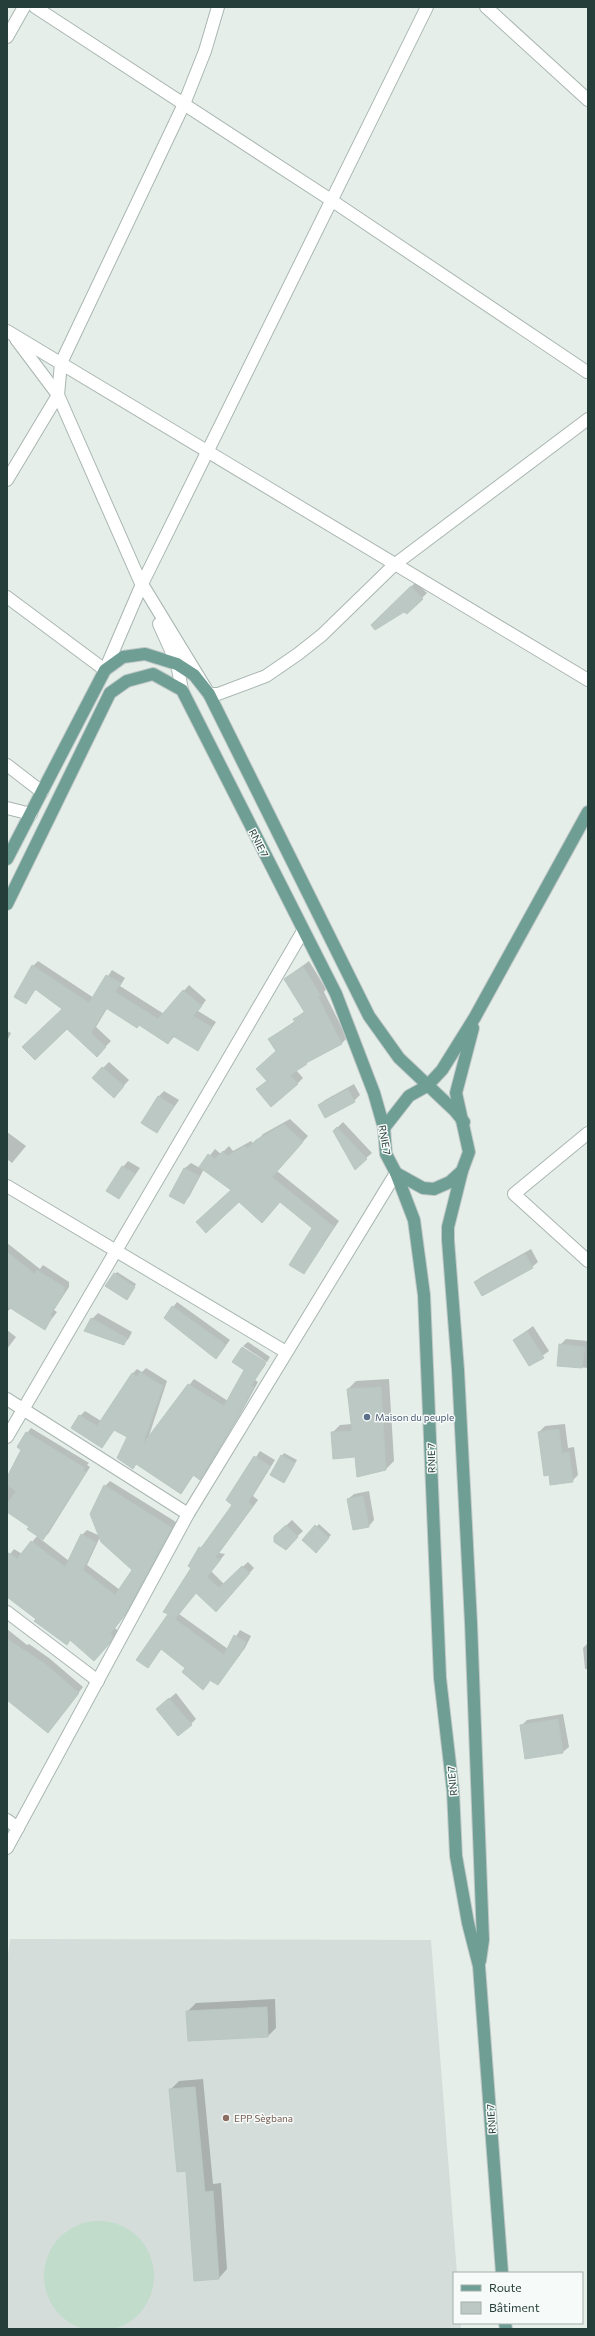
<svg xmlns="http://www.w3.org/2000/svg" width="595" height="2336" font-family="Commissioner,sans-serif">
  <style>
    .built { fill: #d4ddda }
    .green { fill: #c1dcca }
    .shadow { fill: #0003; fill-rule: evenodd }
    .building { fill: #bbc8c4; stroke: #b9c7c2 }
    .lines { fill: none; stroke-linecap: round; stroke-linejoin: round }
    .minor-casing { stroke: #a9b6b1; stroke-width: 14 }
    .major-casing { stroke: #c2c9c8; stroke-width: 14 }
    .minor { stroke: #fff; stroke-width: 12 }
    .major { stroke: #6f9f94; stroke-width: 12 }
    .service-dot { fill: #5c6f8a; stroke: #f6faf8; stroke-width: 1.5 }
    .education-dot { fill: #8d6e63; stroke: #f6faf8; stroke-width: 1.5 }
    .labels { text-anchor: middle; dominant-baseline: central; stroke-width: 3; stroke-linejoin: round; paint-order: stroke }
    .street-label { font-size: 10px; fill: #263e39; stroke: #f6faf8 }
    .service-label { font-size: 10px; fill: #4e5e75; stroke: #f6faf8; text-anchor: start }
    .education-label { font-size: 10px; fill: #785e54; stroke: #f6faf8; text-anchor: start }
  </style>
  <rect width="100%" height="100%" fill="#e6eeea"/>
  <polygon class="built" points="10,1939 431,1940 457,2273 454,2273 454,2323 461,2323 461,2329 7,2329 7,1963"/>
  <circle class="green" cx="99" cy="2276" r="55"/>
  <g class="shadow">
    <polygon points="416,582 427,593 407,613 405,611 372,625"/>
    <polygon points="38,961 94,998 112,970 125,978 120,986 164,1014 189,985 206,1000 198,1011 216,1022 198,1049 175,1036 168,1043 139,1024 108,1007 96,1027 111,1041 102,1050 63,1009 36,989 26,1003 33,966"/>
    <polygon points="309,961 326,989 324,992 347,1038 342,1043 311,1059 296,1070 303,1078 297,1084 263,1084 268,1080 277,1051 269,1039 295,1021 294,1019 305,1011 285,979"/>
    <polygon points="7,1031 11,1033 7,1041"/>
    <polygon points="109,1062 129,1080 119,1091 93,1078"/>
    <polygon points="354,1084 360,1095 354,1101 326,1117 319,1105 325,1100"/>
    <polygon points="164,1091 179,1100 157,1132 158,1097"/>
    <polygon points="290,1119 308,1136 277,1171 339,1221 304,1273 314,1228 280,1201 232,1189 204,1169 189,1197 183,1202 170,1195 185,1168 191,1163 200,1168 215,1149 221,1154 229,1146 233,1151 251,1141 254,1144 263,1134"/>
    <polygon points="343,1122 372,1153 366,1158 334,1131"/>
    <polygon points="7,1132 26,1146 12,1163 7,1159"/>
    <polygon points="128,1161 140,1168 119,1198 123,1167"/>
    <polygon points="7,1243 40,1269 43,1265 69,1282 69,1287 54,1310 57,1312 44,1329 11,1308 7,1312"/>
    <polygon points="531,1249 538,1262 532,1267 475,1282 481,1277"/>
    <polygon points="117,1272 136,1284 129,1296 115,1274"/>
    <polygon points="177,1302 230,1340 220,1353 165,1318"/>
    <polygon points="98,1313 132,1332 129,1338 124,1344 92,1319"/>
    <polygon points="533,1326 549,1351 530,1365 514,1340"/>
    <polygon points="7,1330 16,1337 7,1349"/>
    <polygon points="566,1339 588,1341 588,1368 558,1365 560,1345"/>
    <polygon points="248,1342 270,1357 267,1362 243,1346"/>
    <polygon points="242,1348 266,1364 255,1380 258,1382 241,1413 205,1473 200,1478 194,1475 181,1493 137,1464 133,1467 128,1437 115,1429 102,1447 80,1416 85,1411 101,1421 132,1374 137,1369 142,1372 146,1368 167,1381 148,1439 194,1379 228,1401 246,1370"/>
    <polygon points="389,1379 394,1461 386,1469 356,1456 332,1433 340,1425 352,1424 348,1389 356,1381"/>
    <polygon points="565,1424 568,1448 574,1447 578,1475 572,1481 549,1474 539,1432 545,1426"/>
    <path d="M 31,1428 L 89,1463 L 87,1465 L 90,1467 L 48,1534 L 43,1538 L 38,1537 L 69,1561 L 82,1535 L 87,1530 L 100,1536 L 105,1486 L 110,1481 L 176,1522 L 130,1608 L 115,1628 L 118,1631 L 115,1636 L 99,1654 L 71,1640 L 67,1643 L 7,1596 L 7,1558 L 14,1549 L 22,1554 L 38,1535 L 30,1526 L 7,1511 L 7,1479 L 15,1467 L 13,1465 L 22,1449 L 27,1433 ZM 100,1537 L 134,1569 L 120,1590 L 87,1565 Z"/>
    <polygon points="260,1451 275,1460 253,1496 258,1500 219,1553 225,1554 211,1571 224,1584 248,1562 254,1568 221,1605 196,1592 179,1614 228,1649 240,1630 251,1636 245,1648 218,1684 186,1668 162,1648 147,1667 137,1660 169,1614 193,1568 200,1548 206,1543 233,1505 227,1500"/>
    <polygon points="284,1453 297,1460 284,1482 282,1456"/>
    <polygon points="369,1491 374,1520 369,1526 348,1499 354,1494"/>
    <polygon points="292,1520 303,1531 285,1548 275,1536"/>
    <polygon points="319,1524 331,1535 316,1551 304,1540"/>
    <polygon points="7,1629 27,1645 29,1644 49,1658 83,1687 53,1726 7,1698"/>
    <polygon points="588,1643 588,1669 585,1669 583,1648"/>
    <polygon points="176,1693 196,1719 191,1724 163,1704"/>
    <polygon points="563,1714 569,1747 563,1752 526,1758 521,1726 527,1720"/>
    <polygon points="275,1999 276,2028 268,2036 189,2040 187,2012 196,2003"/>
    <polygon points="203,2079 213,2184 221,2183 227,2269 219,2278 187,2170 170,2090 179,2081"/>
  </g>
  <g class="building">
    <polygon points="411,586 423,599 407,614 404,612 375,630 371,625"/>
    <polygon points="32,965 89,1003 106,975 121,983 115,992 158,1019 183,990 202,1006 193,1016 212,1027 198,1051 173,1036 168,1044 139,1025 137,1028 106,1008 91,1033 106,1047 97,1057 67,1029 35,1060 22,1047 62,1009 35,989 26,1004 14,997"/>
    <polygon points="303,966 321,996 318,997 342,1044 306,1063 307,1064 290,1075 298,1084 271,1107 256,1089 267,1081 256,1069 276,1051 268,1039 295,1022 293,1019 305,1013 284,979"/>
    <polygon points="102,1067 124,1086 114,1098 92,1078"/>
    <polygon points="348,1089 355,1102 325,1118 318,1105"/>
    <polygon points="158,1096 174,1106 157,1133 141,1123"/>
    <polygon points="284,1124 303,1142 272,1177 334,1227 323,1242 324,1243 304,1274 289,1265 312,1228 280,1202 262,1223 239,1202 206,1233 196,1222 231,1190 199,1167 208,1154 215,1159 223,1151 227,1156 245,1146 247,1149 256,1140"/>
    <polygon points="337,1127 367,1159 355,1170 333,1131"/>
    <polygon points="122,1166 135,1174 119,1199 106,1191"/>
    <polygon points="184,1168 199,1176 184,1204 169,1196"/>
    <polygon points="7,1252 35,1274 37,1270 64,1287 64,1293 50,1315 52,1317 45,1330 7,1306"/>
    <polygon points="525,1254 533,1268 482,1296 474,1282"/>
    <polygon points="114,1273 135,1287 127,1300 105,1286"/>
    <polygon points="172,1306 226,1345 216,1359 164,1318"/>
    <polygon points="91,1318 127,1338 124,1345 84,1331"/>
    <polygon points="527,1331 544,1358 529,1366 513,1340"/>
    <polygon points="559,1344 585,1347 582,1368 557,1366"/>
    <polygon points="242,1347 266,1362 251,1386 254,1387 236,1419 200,1480 193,1475 181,1494 136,1464 133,1469 117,1458 127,1437 114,1430 102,1448 71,1428 79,1415 97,1426 132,1373 137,1377 140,1372 163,1386 143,1444 188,1384 224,1406 244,1370 232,1362"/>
    <polygon points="381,1387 386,1470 357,1477 355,1457 333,1459 331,1432 352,1431 347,1389"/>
    <polygon points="559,1429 562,1453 569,1452 573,1482 550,1485 549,1475 544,1476 538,1432"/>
    <polygon points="26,1432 85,1468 83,1470 86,1472 43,1540 27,1529 29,1527 7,1512 7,1504 16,1491 7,1485 7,1477 21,1450 17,1447"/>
    <polygon points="281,1455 295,1463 284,1483 270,1475"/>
    <polygon points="254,1456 270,1466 248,1502 253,1506 215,1558 221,1559 207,1577 219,1588 242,1566 250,1573 216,1612 196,1593 175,1619 168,1614 224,1655 234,1635 246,1642 240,1654 218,1685 211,1681 212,1678 203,1690 182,1672 185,1668 161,1649 148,1668 136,1660 168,1614 163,1612 191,1568 188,1566 199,1547 201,1548 232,1505 226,1500"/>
    <polygon points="104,1485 172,1528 125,1615 110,1634 113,1636 110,1643 94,1661 70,1640 67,1645 34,1621 36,1619 7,1597 7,1552 17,1559 31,1541 65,1567 81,1534 96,1542 83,1570 115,1595 132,1570 101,1542 90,1514"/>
    <polygon points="363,1496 369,1527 353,1530 347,1499"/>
    <polygon points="286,1525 298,1537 286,1550 274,1542 274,1536"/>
    <polygon points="315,1525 329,1538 316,1553 302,1540"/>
    <polygon points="7,1639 44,1663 79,1693 48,1733 7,1700"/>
    <polygon points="169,1698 192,1725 178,1736 156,1709"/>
    <polygon points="558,1719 563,1753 525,1759 520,1725"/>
    <polygon points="267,2007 268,2037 188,2041 186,2011"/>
    <polygon points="195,2087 205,2192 213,2191 219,2279 194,2281 186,2171 177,2172 169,2089"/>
  </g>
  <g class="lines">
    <g class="minor-casing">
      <g id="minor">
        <polyline points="35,7 331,200 587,372"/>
        <polyline points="486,7 588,100"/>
        <polyline points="7,37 24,7"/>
        <polyline points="7,331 588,680"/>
        <polyline points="16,339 58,395 143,588"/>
        <polyline points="7,480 58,395 61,363 184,104 205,51 218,7"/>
        <polyline points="142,584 209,694 218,694 266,676 298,654 322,635 394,565 588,419"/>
        <polyline points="7,597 105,670 142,584 427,7"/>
        <polyline points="159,624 177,664 182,690"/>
        <polyline points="7,765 42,792"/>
        <polyline points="7,808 31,814"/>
        <polyline points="588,1133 514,1194 588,1261"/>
        <polyline points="7,1186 286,1352"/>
        <polyline points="7,1399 188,1514"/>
        <polyline points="7,1437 303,931"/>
        <polyline points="7,1612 98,1681"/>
        <polyline points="7,1820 18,1828"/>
        <polyline points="7,1848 188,1514 396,1173"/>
      </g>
    </g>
    <g class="major-casing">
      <g id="major">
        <polyline points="7,859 105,670 123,657 145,654 177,664 194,675 209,694 369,1016 399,1058 455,1111 464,1122"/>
        <polyline points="7,904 110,693 127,681 153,674 182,690 336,994 374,1093 384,1128 386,1154 396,1173 414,1220 424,1295 440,1678 453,1791 456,1856 468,1923 479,1966 502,2273"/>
        <polyline points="384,1128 409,1096 427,1086 442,1070 475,1017 588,812"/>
        <polyline points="462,1171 448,1227 448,1240 458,1370 471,1623 483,1940 480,1961"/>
        <polyline points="396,1173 423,1188 434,1189 450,1182 462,1171 469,1152 456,1093 473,1028"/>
        <polyline points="505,2323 506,2329"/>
      </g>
    </g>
    <use href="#minor" class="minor"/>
    <use href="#major" class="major"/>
  </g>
  <circle class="service-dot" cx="367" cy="1417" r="4"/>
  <circle class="education-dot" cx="226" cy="2118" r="4"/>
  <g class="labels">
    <g class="street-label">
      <text transform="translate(259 843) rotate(63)">RNIE 7</text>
      <text transform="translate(385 1140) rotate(80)">RNIE 7</text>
      <text transform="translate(431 1458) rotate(-92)">RNIE 7</text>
      <text transform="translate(452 1781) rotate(-96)">RNIE 7</text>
      <text transform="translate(491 2119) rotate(-94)">RNIE 7</text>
    </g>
    <g class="service-label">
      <text x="375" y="1417">Maison du peuple</text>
    </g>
    <g class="education-label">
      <text x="234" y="2118">EPP Sègbana</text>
    </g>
  </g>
  <rect width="595" height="2336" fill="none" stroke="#263e39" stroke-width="16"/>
  <rect x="453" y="2272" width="130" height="52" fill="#f6faf8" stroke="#a3afac"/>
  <rect x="461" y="2285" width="20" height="6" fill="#6f9f94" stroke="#a3afac"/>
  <text x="489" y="2292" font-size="12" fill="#263e39">Route</text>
  <rect x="461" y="2302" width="20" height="12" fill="#bbc8c4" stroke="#a3afac"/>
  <text x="489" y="2312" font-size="12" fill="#263e39">Bâtiment</text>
</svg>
